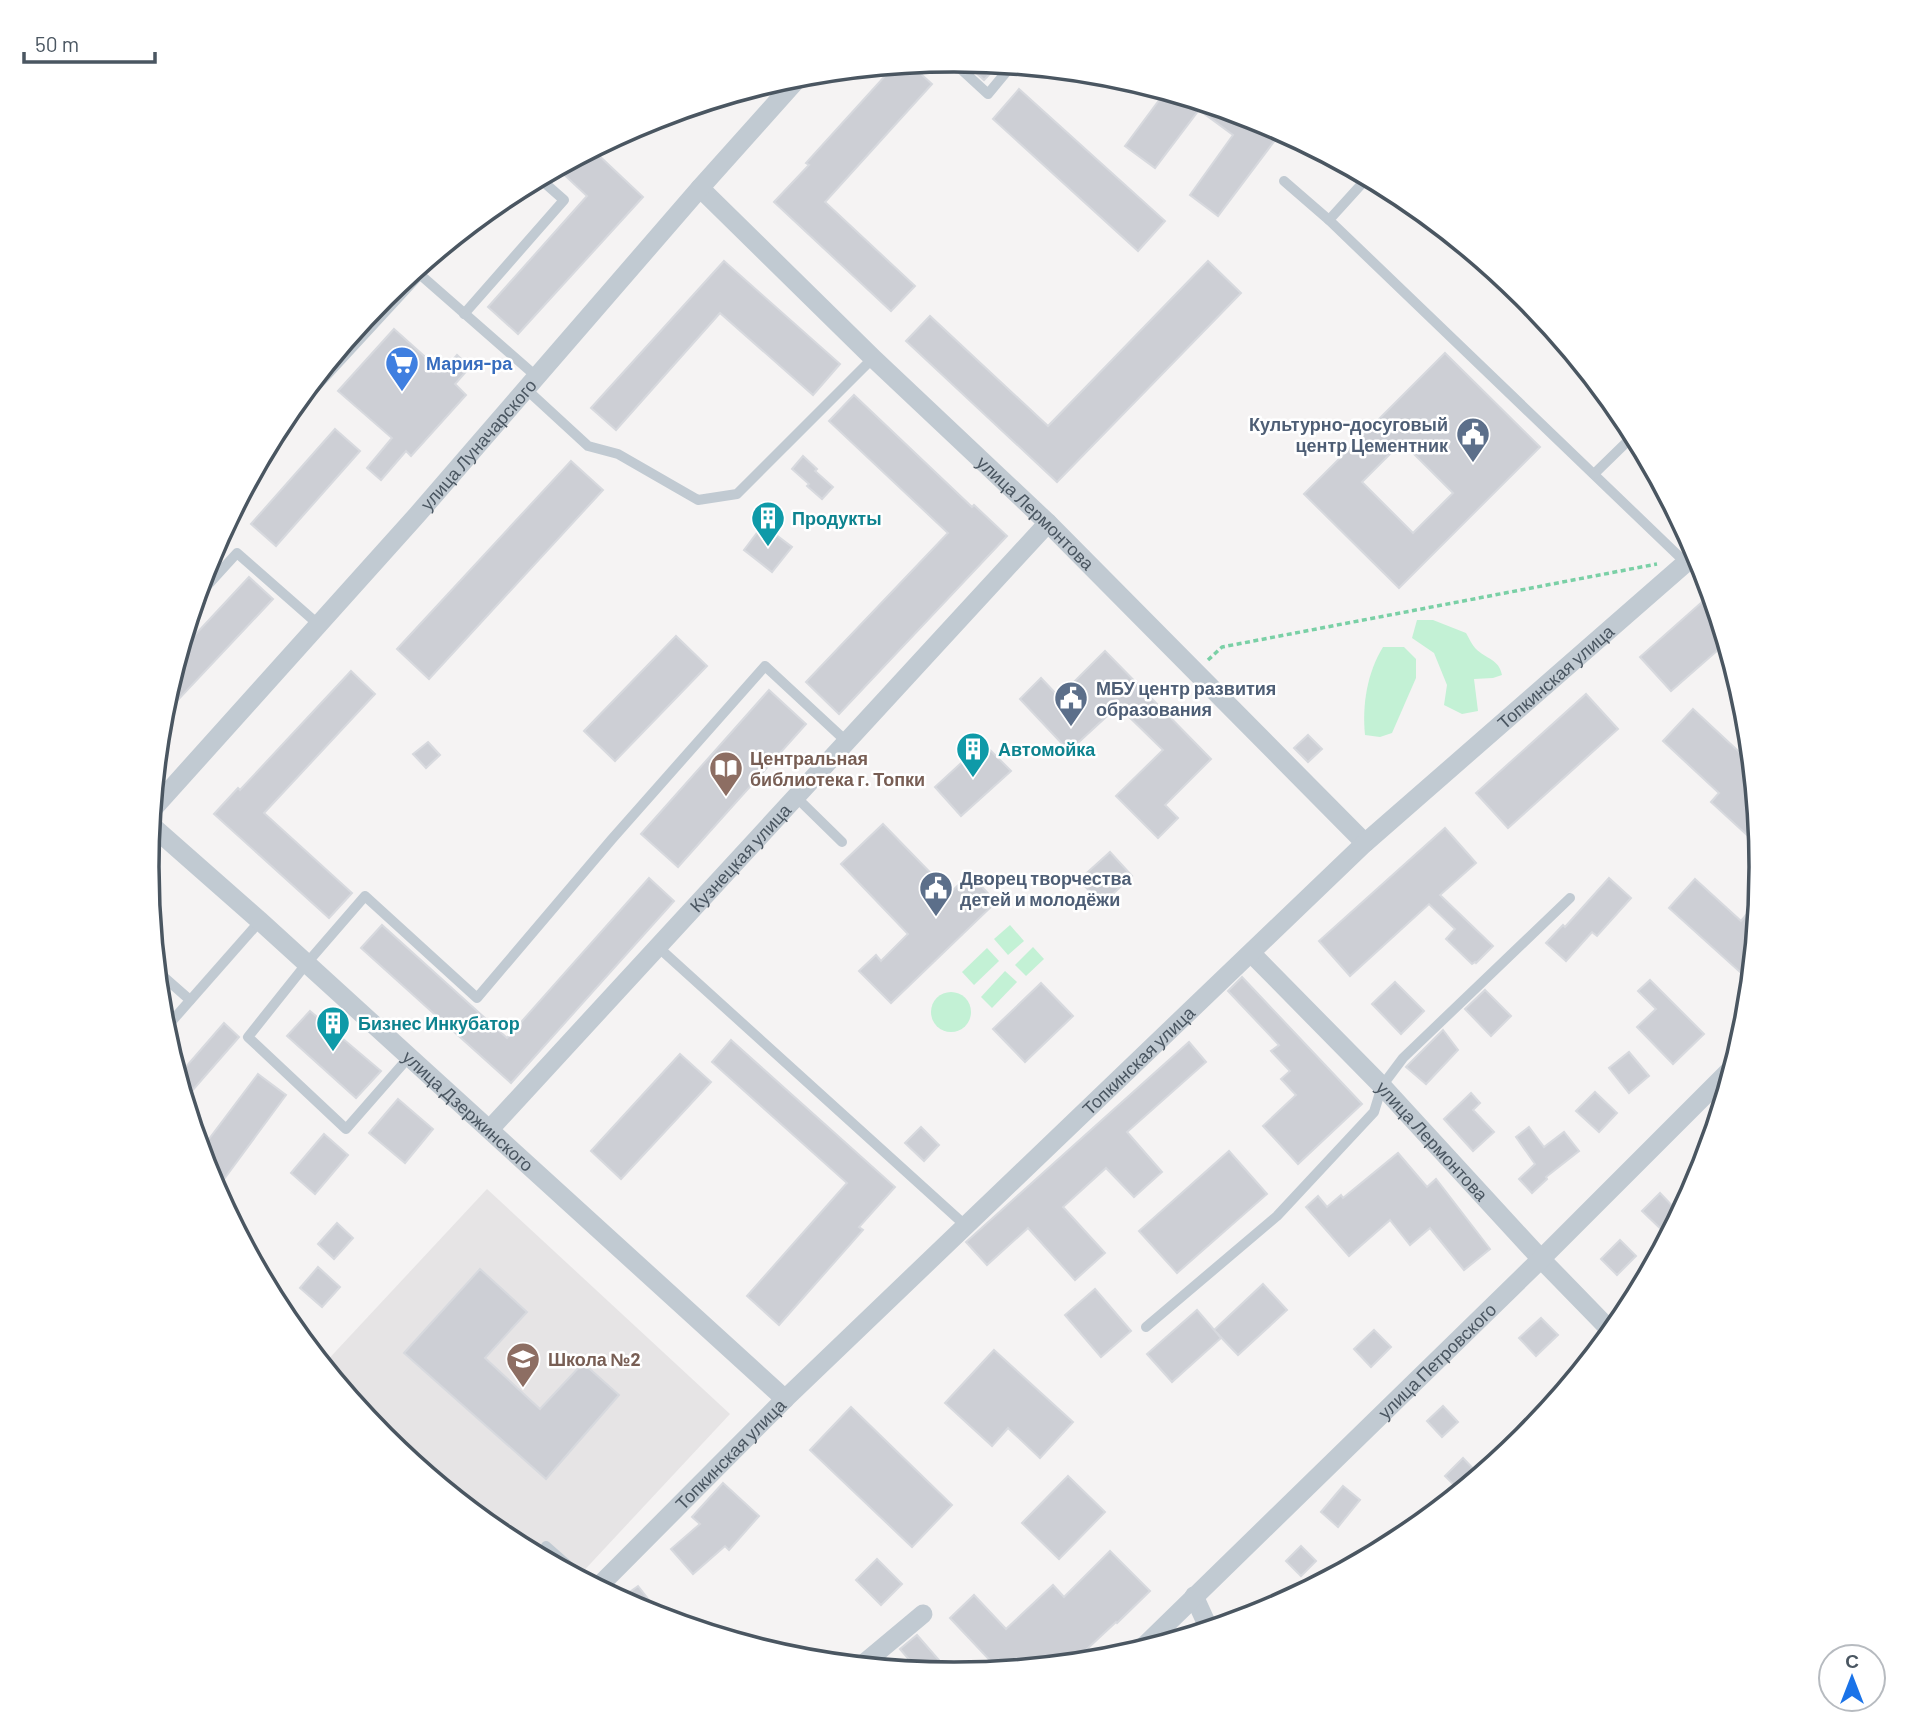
<svg xmlns="http://www.w3.org/2000/svg" width="1908" height="1734" font-family="Barlow,sans-serif">
  <style>
    .education { fill: #e6e4e5 }
    .green { fill: #c3f1d5 }
    .building { fill: #cdcfd5; stroke: #d7d9de; stroke-width: 2; fill-rule: evenodd }
    .lines { fill: none; stroke-linecap: round; stroke-linejoin: round }
    .path { stroke: #7ad0a6; stroke-width: 3.5; stroke-dasharray: 5 3.5; stroke-linecap: butt }
    .service { stroke: #c1cad2; stroke-width: 10 }
    .minor { stroke: #c1cad2; stroke-width: 19 }
    .labels { text-anchor: middle; dominant-baseline: central; stroke-width: 5; stroke-linejoin: round; paint-order: stroke }
    .shop-label { font-size: 18px; font-weight: bold; fill: #366cbe; stroke: #fff; text-anchor: start }
    .service-label { font-size: 18px; font-weight: bold; fill: #4e5e75; stroke: #fff; text-anchor: start }
    .street-label { font-size: 18px; fill: #4a5661; stroke: #fff }
    .culture-label { font-size: 18px; font-weight: bold; fill: #0d838f; stroke: #fff; text-anchor: start }
    .education-label { font-size: 18px; font-weight: bold; fill: #785e54; stroke: #fff; text-anchor: start }
    .rim { fill: none; stroke: #4a5661; stroke-width: 3.5 }
  </style>
  <rect width="100%" height="100%" fill="#f5f3f3"/>
  <polygon class="education" points="487,1189 730,1414 578,1577 505,1538 383,1438 323,1365"/>
  <g class="green">
    <path d="M 1417,620 L 1433,620 L 1466,633 C 1469,638 1472,645 1476,649 C 1486,659 1499,659 1502,675 L 1493,678 L 1474,679 L 1478,711 L 1462,714 L 1444,705 L 1447,685 L 1434,653 L 1412,638 Z"/>
    <path d="M 1383,647 L 1404,647 L 1416,659 L 1416,678 L 1392,733 L 1380,737 L 1365,735 C 1362,705 1367,673 1383,647 Z"/>
    <polygon points="1010,925 1024,941 1008,955 994,939"/>
    <polygon points="1033,947 1044,959 1026,976 1015,965"/>
    <polygon points="987,948 999,961 974,985 962,972"/>
    <polygon points="1005,971 1017,982 992,1008 981,997"/>
    <circle cx="951" cy="1012" r="20"/>
  </g>
  <g class="building">
    <polygon points="962,60 968,61 999,64 984,80"/>
    <polygon points="910,64 932,84 825,202 915,286 891,311 774,202 809,165 806,163 895,65"/>
    <polygon points="1019,89 1165,221 1138,251 993,119"/>
    <polygon points="1166,91 1263,121 1282,131 1218,216 1190,195 1233,135 1199,110 1155,168 1125,146"/>
    <polygon points="592,149 643,197 518,334 488,307 587,196 557,168"/>
    <polygon points="724,261 840,364 813,395 720,313 616,430 591,408"/>
    <polygon points="1208,261 1241,293 1057,482 906,341 930,316 1048,426"/>
    <polygon points="394,329 442,372 457,355 470,367 455,384 466,395 411,456 406,451 381,480 367,468 392,438 338,391"/>
    <path d="M 1445,353 L 1540,447 L 1399,588 L 1304,494 ZM 1402,442 L 1453,493 L 1413,533 L 1362,482 Z"/>
    <polygon points="854,395 972,507 974,505 1007,536 839,714 806,682 948,533 829,421"/>
    <polygon points="335,429 360,451 276,546 251,524"/>
    <polygon points="803,456 817,469 815,471 833,487 822,499 807,486 809,484 792,469"/>
    <polygon points="571,461 603,490 429,679 397,649"/>
    <polygon points="763,525 792,547 772,572 744,550"/>
    <polygon points="249,577 273,599 161,718 162,709 180,651"/>
    <polygon points="1711,594 1726,643 1671,691 1640,657"/>
    <polygon points="676,636 707,666 615,761 584,731"/>
    <polygon points="1105,651 1211,759 1165,805 1178,818 1158,838 1116,796 1163,750 1118,706 1069,751 1020,699 1041,678 1059,697"/>
    <polygon points="351,671 375,694 264,813 352,893 329,918 214,814 238,788 240,790"/>
    <polygon points="769,690 806,724 678,867 641,834"/>
    <polygon points="1586,694 1618,729 1508,828 1476,793"/>
    <polygon points="1693,709 1751,763 1759,846 1711,802 1719,793 1663,741"/>
    <polygon points="1308,735 1322,749 1308,762 1294,748"/>
    <polygon points="428,742 440,755 426,768 413,754"/>
    <polygon points="983,743 1011,771 961,816 935,787"/>
    <polygon points="883,824 950,893 970,874 996,902 891,1003 859,971 876,955 881,961 908,934 841,864"/>
    <polygon points="1445,828 1476,863 1440,895 1493,946 1476,963 1475,962 1472,964 1446,939 1455,929 1429,904 1350,976 1319,941"/>
    <polygon points="1110,852 1132,876 1102,904 1079,880"/>
    <polygon points="649,878 674,901 511,1083 361,948 382,925 507,1038"/>
    <polygon points="1609,878 1631,898 1597,936 1592,932 1566,961 1546,943 1563,925 1565,927"/>
    <polygon points="1695,879 1741,921 1758,901 1750,981 1669,908"/>
    <polygon points="1242,977 1362,1104 1298,1164 1263,1126 1296,1095 1281,1079 1290,1071 1271,1051 1279,1045 1228,991"/>
    <polygon points="1650,980 1704,1034 1673,1064 1637,1027 1656,1009 1638,991"/>
    <polygon points="1395,982 1424,1011 1401,1034 1372,1004"/>
    <polygon points="1041,983 1073,1016 1025,1062 993,1029"/>
    <polygon points="1485,990 1511,1016 1491,1036 1465,1009"/>
    <polygon points="310,1011 381,1071 356,1098 287,1036"/>
    <polygon points="224,1023 239,1037 185,1099 178,1076"/>
    <polygon points="1443,1030 1458,1050 1426,1084 1406,1067"/>
    <polygon points="731,1040 895,1187 859,1227 863,1230 779,1325 747,1296 847,1183 712,1062"/>
    <polygon points="1189,1042 1206,1062 1127,1132 1162,1172 1134,1197 1106,1168 1063,1207 1105,1253 1075,1280 1028,1228 987,1265 966,1242"/>
    <polygon points="1629,1052 1649,1076 1629,1093 1609,1068"/>
    <polygon points="680,1054 711,1082 621,1179 591,1151"/>
    <polygon points="258,1074 286,1095 216,1190 208,1176 200,1151"/>
    <polygon points="1595,1092 1617,1113 1599,1132 1576,1111"/>
    <polygon points="1471,1093 1480,1103 1473,1110 1494,1132 1473,1151 1444,1119"/>
    <polygon points="398,1099 433,1129 405,1163 369,1133"/>
    <polygon points="921,1127 939,1145 924,1161 905,1143"/>
    <polygon points="1529,1127 1544,1147 1564,1132 1579,1151 1546,1177 1547,1179 1532,1193 1519,1179 1535,1164 1516,1137"/>
    <polygon points="324,1134 348,1155 315,1194 291,1173"/>
    <polygon points="1229,1151 1267,1194 1177,1273 1139,1231"/>
    <polygon points="1398,1153 1427,1187 1436,1179 1490,1249 1464,1270 1430,1228 1410,1245 1390,1220 1349,1256 1306,1207 1318,1196 1327,1207 1341,1195 1343,1198"/>
    <polygon points="1660,1193 1679,1213 1662,1230 1642,1211"/>
    <polygon points="337,1223 353,1238 334,1259 318,1244"/>
    <polygon points="1620,1240 1636,1256 1617,1275 1601,1259"/>
    <polygon points="318,1267 340,1287 322,1307 300,1288"/>
    <polygon points="480,1269 527,1312 485,1358 540,1409 583,1363 619,1395 546,1479 404,1353"/>
    <polygon points="1263,1284 1287,1310 1238,1355 1214,1330"/>
    <polygon points="1095,1289 1131,1331 1101,1357 1065,1315"/>
    <polygon points="1197,1310 1221,1338 1172,1382 1147,1354"/>
    <polygon points="1541,1318 1558,1335 1536,1356 1519,1338"/>
    <polygon points="1374,1330 1391,1347 1371,1367 1354,1349"/>
    <polygon points="994,1350 1073,1422 1040,1458 1008,1428 992,1446 945,1403"/>
    <polygon points="1443,1406 1458,1422 1442,1437 1427,1421"/>
    <polygon points="851,1407 952,1505 912,1547 810,1450"/>
    <polygon points="1463,1458 1479,1475 1460,1491 1445,1476"/>
    <polygon points="1068,1476 1105,1512 1059,1559 1022,1523"/>
    <polygon points="723,1483 759,1516 729,1550 725,1546 693,1574 671,1549 700,1524 692,1517"/>
    <polygon points="1343,1486 1360,1500 1338,1527 1321,1512"/>
    <polygon points="1301,1546 1316,1561 1301,1576 1286,1561"/>
    <polygon points="1110,1551 1150,1591 1117,1623 1116,1622 1072,1663 999,1670 950,1618 974,1595 1006,1629 1053,1585 1064,1597"/>
    <polygon points="877,1559 902,1584 881,1605 856,1580"/>
    <polygon points="638,1586 663,1618 645,1613 620,1599"/>
    <polygon points="917,1635 951,1674 919,1671 900,1649"/>
  </g>
  <g class="lines">
    <polyline class="path" points="1208,660 1222,647 1657,564"/>
    <g class="service">
      <polyline points="951,60 988,94 1012,65"/>
      <polyline points="1368,177 1329,220 1686,563"/>
      <polyline points="1284,181 1329,220"/>
      <polyline points="416,271 537,377"/>
      <polyline points="464,314 564,200 539,178"/>
      <polyline points="526,389 588,446 618,454 698,500 737,494 873,358"/>
      <polyline points="277,429 420,274"/>
      <polyline points="1594,474 1634,435"/>
      <polyline points="196,598 237,553 319,625"/>
      <polyline points="796,797 842,842"/>
      <polyline points="658,947 966,1226"/>
      <polyline points="157,971 190,1000"/>
      <polyline points="164,1030 260,921"/>
      <polyline points="409,1057 346,1129 248,1037 307,963 365,896 477,998 612,839 765,666 847,742"/>
      <polyline points="1146,1327 1277,1216 1374,1112 1382,1086 1403,1058 1570,898"/>
      <polyline points="546,1546 588,1583"/>
    </g>
    <g class="minor">
      <path id="s1" d="M 700,188 L 873,358 L 1048,523 L 1365,843"/>
      <path id="s2" d="M 152,810 L 417,515 L 700,188 L 802,74"/>
      <path id="s3" d="M 151,825 L 260,921 L 785,1399"/>
      <path id="s4" d="M 1251,953 L 1382,1086 L 1541,1259 L 1612,1332"/>
      <path id="s5" d="M 490,1129 L 1048,523"/>
      <path id="s6" d="M 597,1588 L 785,1399 L 1365,843 L 1697,553"/>
      <polyline points="1194,1596 1209,1629"/>
      <path id="s7" d="M 1139,1651 L 1541,1259 L 1733,1067"/>
      <polyline points="862,1665 923,1614"/>
    </g>
  </g>
  <defs>
    <g id="supermarket-pin" transform="scale(1.75)"><path d="M0 17L-7.5 6A9.5 9.5 0 1 1 7.5 6Z" fill="#3f7fe0" stroke="#fff"/><path d="M-6-5.5h2.5l.6 2H6L4.5 2H-2.5L-4.4-4H-6ZM-1.5 3.2a1.3 1.3 0 1 0 .1 0ZM3 3.2a1.3 1.3 0 1 0 .1 0Z" fill="#fff"/></g>
    <g id="civic-pin" transform="scale(1.75)"><path d="M0 17L-7.5 6A9.5 9.5 0 1 1 7.5 6Z" fill="#5c6f8a" stroke="#fff"/><path d="M-.6-6.5H3V-4.5H.6V-3L4-1V1h2V6H-6V1h2V-1L-.6-3ZM-1.2 2.5V6h2.4V2.5Z" fill="#fff"/></g>
    <g id="building-pin" transform="scale(1.75)"><path d="M0 17L-7.5 6A9.5 9.5 0 1 1 7.5 6Z" fill="#0f9aa8" stroke="#fff"/><path d="M-4-6H4V6H1V3H-1V6H-4ZM-2.5-4.3h1.7v1.8h-1.7ZM.8-4.3h1.7v1.8H.8ZM-2.5-1h1.7V.8h-1.7ZM.8-1h1.7V.8H.8Z" fill="#fff"/></g>
    <g id="library-pin" transform="scale(1.75)"><path d="M0 17L-7.5 6A9.5 9.5 0 1 1 7.5 6Z" fill="#8d6e63" stroke="#fff"/><path d="M-6-4Q-3-5.5-.7-3.5V5Q-3 3-6 4ZM6-4Q3-5.5 .7-3.5V5Q3 3 6 4Z" fill="#fff"/></g>
    <g id="school-pin" transform="scale(1.75)"><path d="M0 17L-7.5 6A9.5 9.5 0 1 1 7.5 6Z" fill="#8d6e63" stroke="#fff"/><path d="M0-5L7-2L0 1L-7-2ZM-4 1L0 2.5L4 1V4Q0 6-4 4Z" fill="#fff"/></g>
  </defs>
  <g fill-rule="evenodd">
    <use href="#supermarket-pin" x="402" y="363"/>
    <use href="#civic-pin" x="1473" y="434"/>
    <use href="#building-pin" x="768" y="518"/>
    <use href="#civic-pin" x="1071" y="698"/>
    <use href="#building-pin" x="973" y="749"/>
    <use href="#library-pin" x="726" y="768"/>
    <use href="#civic-pin" x="936" y="888"/>
    <use href="#building-pin" x="333" y="1023"/>
    <use href="#school-pin" x="523" y="1359"/>
  </g>
  <g class="labels">
    <g class="shop-label">
      <text x="426" y="363">Мария-ра</text>
    </g>
    <g class="service-label">
      <text x="1448" y="424" text-anchor="end">Культурно-досуговый<tspan x="1448" dy="21">центр Цементник</tspan></text>
      <text x="1096" y="688">МБУ центр развития<tspan x="1096" dy="21">образования</tspan></text>
      <text x="960" y="878">Дворец творчества<tspan x="960" dy="21">детей и молодёжи</tspan></text>
    </g>
    <g class="street-label">
      <text stroke="none"><textPath href="#s2" startOffset="490">улица Луначарского</textPath></text>
      <text stroke="none"><textPath href="#s1" startOffset="467">улица Лермонтова</textPath></text>
      <text stroke="none"><textPath href="#s6" startOffset="1323">Топкинская улица</textPath></text>
      <text stroke="none"><textPath href="#s5" startOffset="369">Кузнецкая улица</textPath></text>
      <text stroke="none"><textPath href="#s6" startOffset="756">Топкинская улица</textPath></text>
      <text stroke="none"><textPath href="#s3" startOffset="427">улица Дзержинского</textPath></text>
      <text stroke="none"><textPath href="#s4" startOffset="261">улица Лермонтова</textPath></text>
      <text stroke="none"><textPath href="#s7" startOffset="416">улица Петровского</textPath></text>
      <text stroke="none"><textPath href="#s6" startOffset="189">Топкинская улица</textPath></text>
    </g>
    <g class="culture-label">
      <text x="792" y="518">Продукты</text>
      <text x="998" y="749">Автомойка</text>
      <text x="358" y="1023">Бизнес Инкубатор</text>
    </g>
    <g class="education-label">
      <text x="750" y="758">Центральная<tspan x="750" dy="21">библиотека г. Топки</tspan></text>
      <text x="548" y="1359">Школа №2</text>
    </g>
  </g>
  <path d="M0 0H1908V1734H0ZM159 867a795 795 0 1 1 1590 0a795 795 0 1 1-1590 0Z" fill="#fff" fill-rule="evenodd"/>
  <path class="rim" d="M159 867a795 795 0 1 1 1590 0a795 795 0 1 1-1590 0Z"/>
  <g transform="translate(1852 1678)"><circle r="33" fill="#ffffff" stroke="#b7bbc0" stroke-width="2"/>
  <path d="M0-5L12 26L0 18L-12 26Z" fill="#1a73e8"/>
  <text y="-10" font-size="19" font-weight="bold" text-anchor="middle" fill="#4a5661">С</text>
  </g>
  <path d="M24 52v10h131v-10" fill="none" stroke="#4a5661" stroke-width="3.5"/>
  <text x="35" y="52" font-size="21" fill="#4a5661" stroke="#ffffff" stroke-width="5" paint-order="stroke">50 m</text>
</svg>
